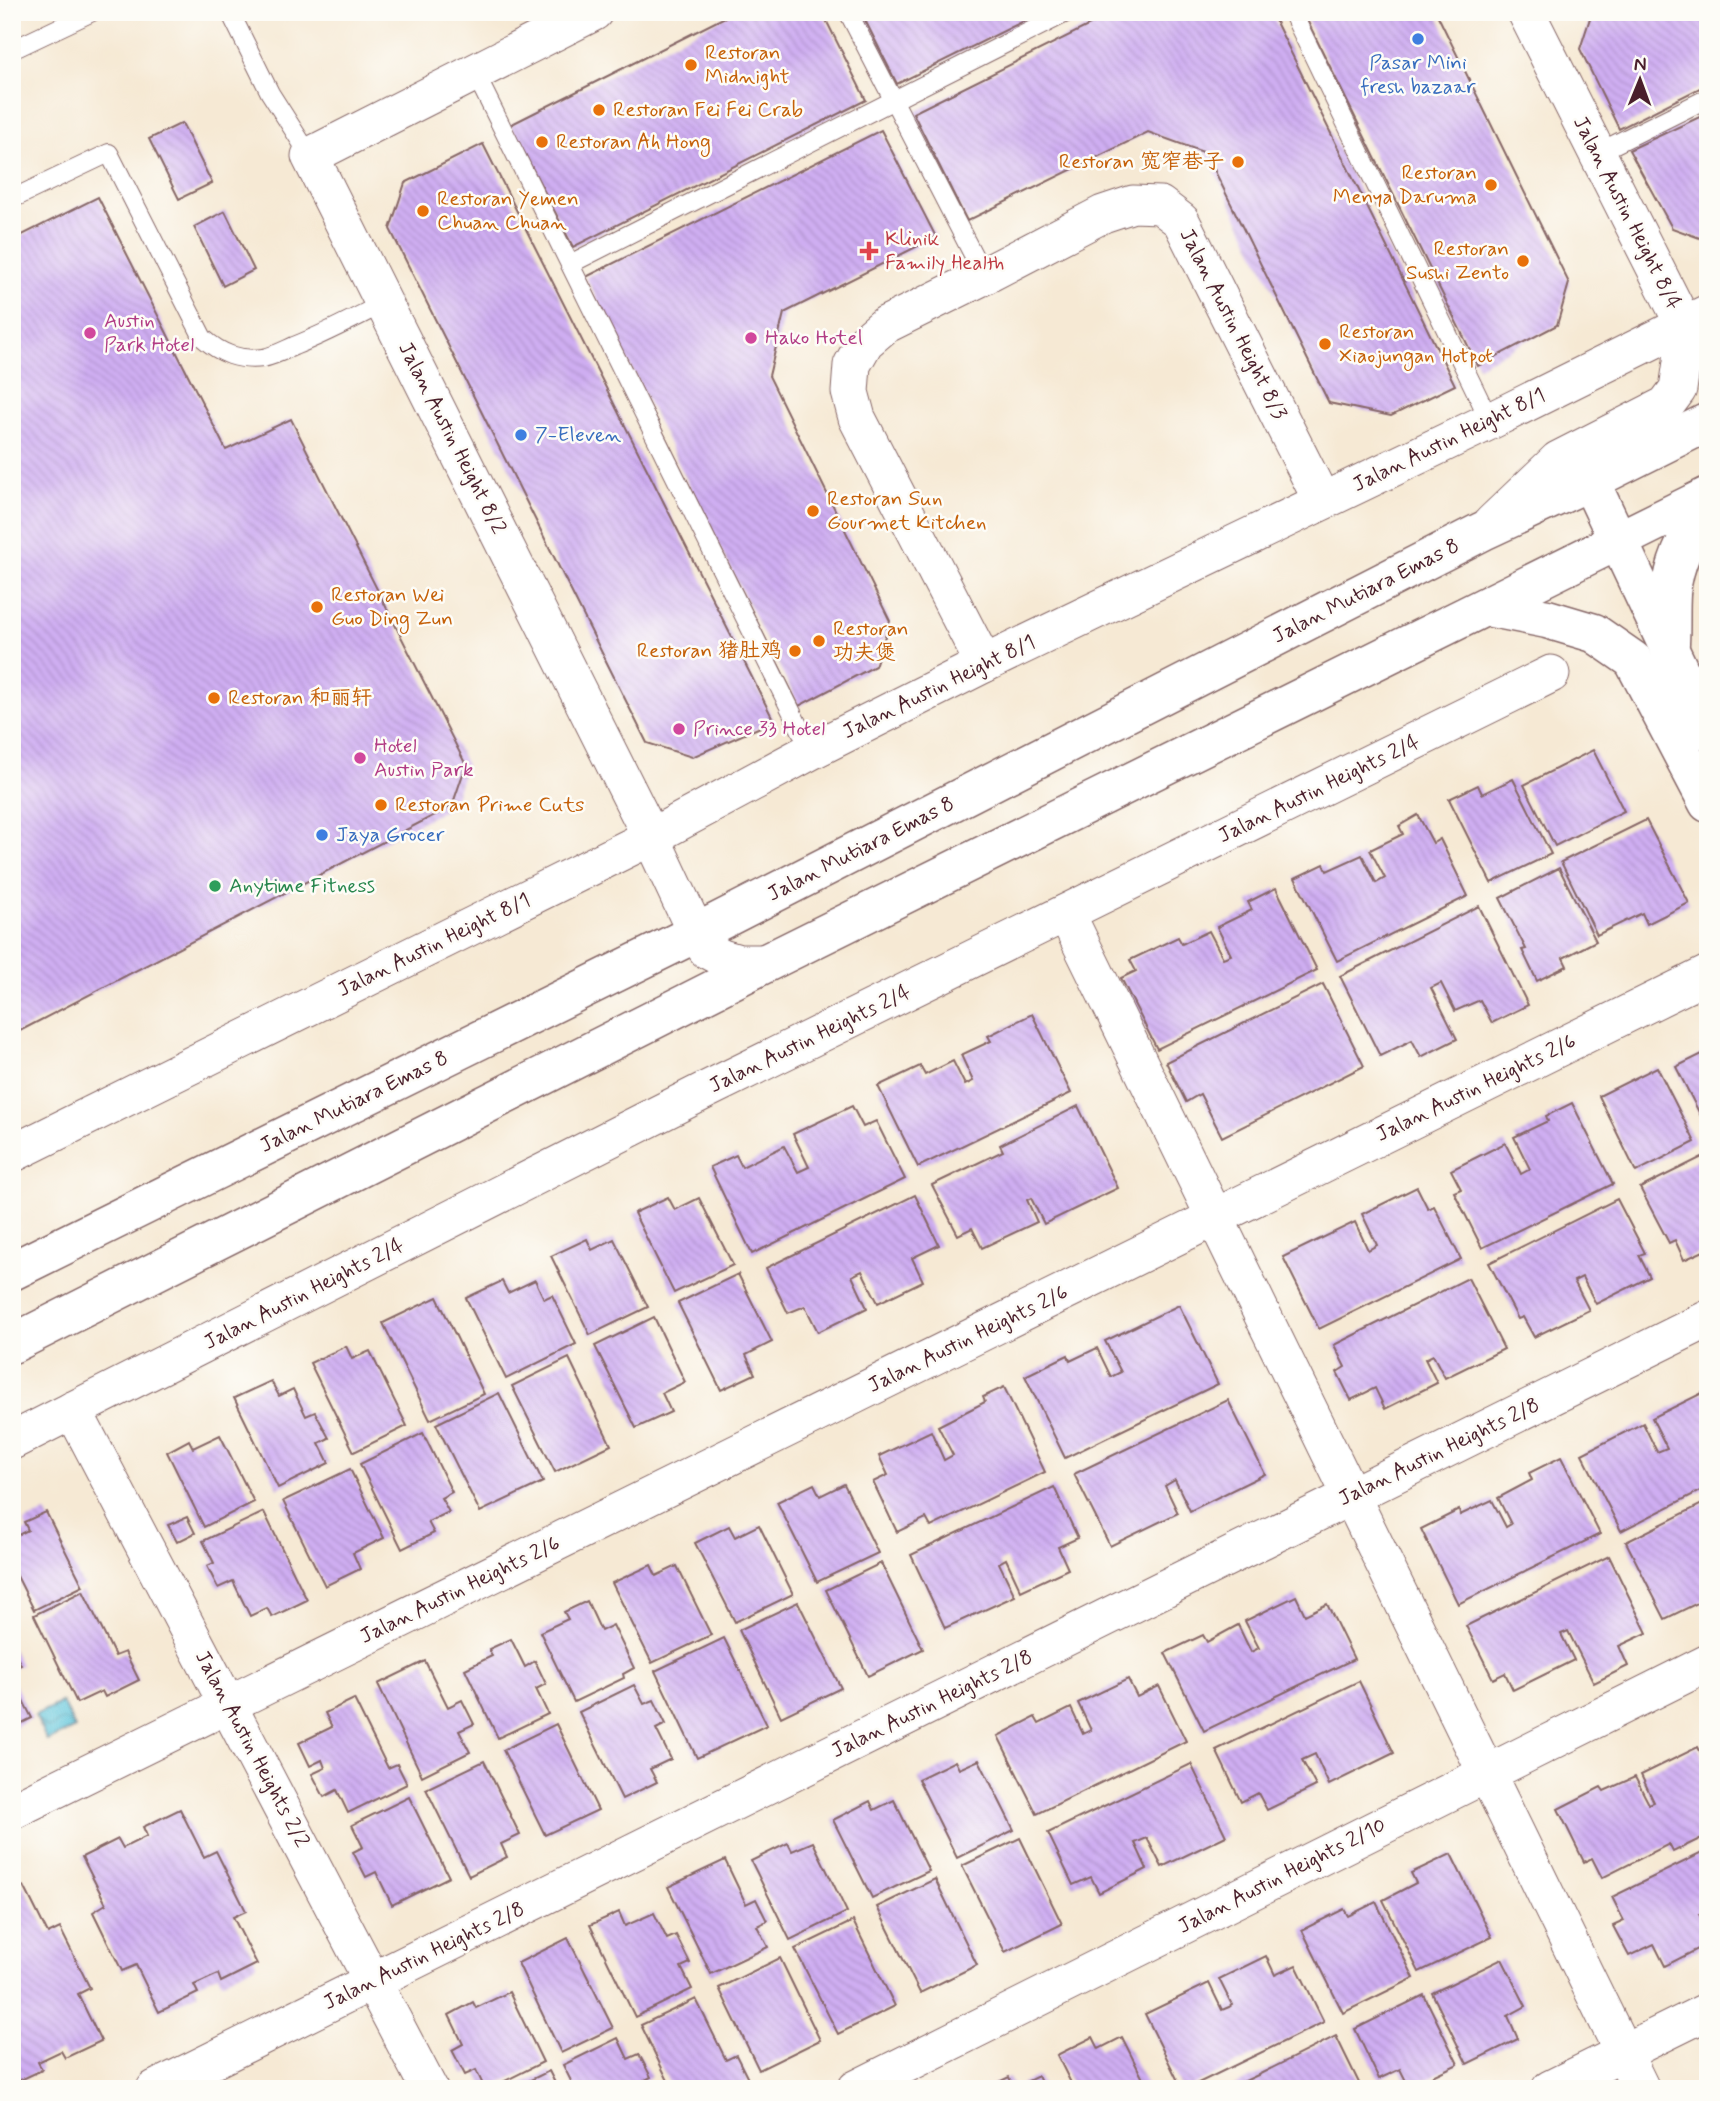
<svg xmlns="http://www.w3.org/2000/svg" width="1720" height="2101" font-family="Mynerve,'LXGW WenKai TC',sans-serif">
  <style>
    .water { fill: url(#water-waves); stroke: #557284; stroke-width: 2 }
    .building { fill: url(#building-back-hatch) }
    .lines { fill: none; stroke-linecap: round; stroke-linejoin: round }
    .lane-casing { stroke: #866666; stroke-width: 20 }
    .street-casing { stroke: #866666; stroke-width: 39 }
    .secondary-casing { stroke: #866666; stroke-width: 41 }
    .lane { stroke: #fff; stroke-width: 18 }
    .street { stroke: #fff; stroke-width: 37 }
    .secondary { stroke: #fff; stroke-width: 38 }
    .shop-dot { fill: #3f7fe0; stroke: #fdfcf7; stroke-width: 2.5 }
    .food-dot { fill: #e8710a; stroke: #fdfcf7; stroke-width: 2.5 }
    .health-dot { fill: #e0444e; stroke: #fdfcf7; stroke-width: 2.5 }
    .hotel-dot { fill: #d1479c; stroke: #fdfcf7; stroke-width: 2.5 }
    .leisure-dot { fill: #2e9e5b; stroke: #fdfcf7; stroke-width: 2.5 }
    .labels { text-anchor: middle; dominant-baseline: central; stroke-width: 5; stroke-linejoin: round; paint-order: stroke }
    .food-label { font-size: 21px; fill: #c56008; stroke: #fdfcf7; text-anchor: start }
    .shop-label { font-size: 21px; fill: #366cbe; stroke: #fdfcf7; text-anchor: start }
    .street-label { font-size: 21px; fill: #4a1f2b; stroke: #fdfcf7 }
    .health-label { font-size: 21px; fill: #be3a42; stroke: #fdfcf7; text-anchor: start }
    .hotel-label { font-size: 21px; fill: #b23c85; stroke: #fdfcf7; text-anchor: start }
    .leisure-label { font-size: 21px; fill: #27864d; stroke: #fdfcf7; text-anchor: start }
  </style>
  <defs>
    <pattern id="water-waves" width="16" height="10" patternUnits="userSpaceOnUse" patternTransform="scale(1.75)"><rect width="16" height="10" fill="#60c6dc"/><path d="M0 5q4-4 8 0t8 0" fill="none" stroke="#51a0b3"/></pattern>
    <pattern id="building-back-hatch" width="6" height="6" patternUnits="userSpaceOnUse" patternTransform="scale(1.75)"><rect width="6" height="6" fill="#cfaef2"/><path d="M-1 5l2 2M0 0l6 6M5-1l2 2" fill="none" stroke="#b395d0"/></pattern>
  </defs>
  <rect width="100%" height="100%" fill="#fdfcf7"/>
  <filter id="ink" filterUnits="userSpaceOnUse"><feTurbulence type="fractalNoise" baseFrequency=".0143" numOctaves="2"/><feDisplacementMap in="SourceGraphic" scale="14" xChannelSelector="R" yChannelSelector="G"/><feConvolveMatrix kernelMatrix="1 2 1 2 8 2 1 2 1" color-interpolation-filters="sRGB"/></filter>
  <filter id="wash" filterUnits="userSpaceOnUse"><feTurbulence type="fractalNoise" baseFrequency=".00686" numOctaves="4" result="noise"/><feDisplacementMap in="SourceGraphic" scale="28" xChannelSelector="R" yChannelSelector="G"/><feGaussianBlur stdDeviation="1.57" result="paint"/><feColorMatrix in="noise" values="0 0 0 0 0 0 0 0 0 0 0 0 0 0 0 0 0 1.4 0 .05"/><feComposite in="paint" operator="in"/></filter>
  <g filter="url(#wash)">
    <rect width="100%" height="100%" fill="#f6e9d4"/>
    <polygon class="water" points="62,1702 75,1728 47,1741 35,1715"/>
    <g id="blocks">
      <g class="building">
        <polygon points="735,12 822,12 866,100 573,247 510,125"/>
        <polygon points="861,12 1042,12 897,84"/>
        <polygon points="1116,12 1271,12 1455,385 1391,416 1329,403 1206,153 1148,132 967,221 913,113"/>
        <polygon points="1303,12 1436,12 1569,283 1557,325 1478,366"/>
        <polygon points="1592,12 1708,12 1708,84 1619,129 1580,49"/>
        <polygon points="1708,113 1708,241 1672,228 1629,150"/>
        <polygon points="182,123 212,183 179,199 149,139"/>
        <polygon points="881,130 936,237 784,313 769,376 890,621 875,666 799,706 586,277"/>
        <polygon points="483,144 774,721 692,757 647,743 390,229 405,183"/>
        <polygon points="98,197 226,450 291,419 466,765 452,806 12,1035 12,240"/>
        <polygon points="225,211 254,270 223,286 194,227"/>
        <polygon points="1593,750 1624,811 1555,846 1524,785"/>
        <polygon points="1513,779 1551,854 1491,883 1449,799 1478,785 1482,794"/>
        <polygon points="1418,815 1433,843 1440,839 1468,896 1337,961 1295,878 1324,864 1327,871 1362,855 1376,883 1385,878 1370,850 1403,834 1399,826"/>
        <polygon points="1646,820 1689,903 1647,924 1642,913 1597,935 1561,862"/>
        <polygon points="1559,868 1596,941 1563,958 1567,966 1537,981 1522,950 1526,949 1500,898"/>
        <polygon points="1276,888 1317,970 1157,1049 1121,978 1136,971 1130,960 1178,937 1182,944 1209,931 1223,958 1231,955 1217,927 1252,910 1248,902"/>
        <polygon points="1479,906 1528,1005 1492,1023 1480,1000 1455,1011 1441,983 1431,988 1457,1039 1421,1057 1412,1040 1380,1056 1340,976"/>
        <polygon points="1323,984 1364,1066 1222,1137 1200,1094 1186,1102 1166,1062"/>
        <polygon points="1032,1014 1071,1093 918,1167 878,1086 920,1066 925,1075 953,1061 965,1085 973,1081 961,1055 991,1041 988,1036"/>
        <polygon points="1708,1051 1708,1130 1676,1067"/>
        <polygon points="1657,1067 1695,1142 1636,1172 1599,1096"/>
        <polygon points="1572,1103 1613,1184 1482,1248 1454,1192 1461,1189 1451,1170 1505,1143 1521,1174 1530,1169 1514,1137 1548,1121 1546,1116"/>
        <polygon points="852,1106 863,1127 876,1121 905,1179 752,1254 710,1167 736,1155 742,1167 784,1146 798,1172 809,1167 793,1134"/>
        <polygon points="1078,1106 1118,1188 1044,1224 1031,1198 1027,1200 1037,1222 982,1248 972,1228 958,1235 932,1185 1003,1151 1000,1145"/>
        <polygon points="1702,1157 1708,1168 1708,1249 1684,1260 1675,1240 1669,1243 1640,1188"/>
        <polygon points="1417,1187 1428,1209 1434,1206 1461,1259 1319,1329 1283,1257 1355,1222 1368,1250 1377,1245 1362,1214"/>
        <polygon points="915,1195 939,1245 912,1258 923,1281 878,1303 862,1271 852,1276 867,1308 818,1332 805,1306 788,1313 766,1268"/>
        <polygon points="668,1197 675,1210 699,1198 733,1265 674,1293 634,1213"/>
        <polygon points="1617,1199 1645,1253 1639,1255 1650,1277 1596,1304 1582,1277 1574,1281 1589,1310 1534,1337 1523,1317 1518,1319 1489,1263"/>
        <polygon points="587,1239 592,1250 614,1239 648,1307 590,1335 551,1256"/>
        <polygon points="738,1274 772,1342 746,1355 755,1374 721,1390 678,1303"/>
        <polygon points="1468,1278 1504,1349 1445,1378 1433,1355 1425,1359 1437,1383 1385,1409 1375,1388 1351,1400 1337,1372 1345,1367 1334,1345"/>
        <polygon points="535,1280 544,1299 552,1295 576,1344 506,1379 466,1298 502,1281 508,1293"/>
        <polygon points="437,1297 484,1394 430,1420 383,1323"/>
        <polygon points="1179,1305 1218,1384 1065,1458 1025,1376 1068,1355 1070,1361 1097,1348 1111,1377 1121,1372 1105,1341"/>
        <polygon points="654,1317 685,1382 662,1393 671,1412 636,1428 595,1346"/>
        <polygon points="346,1346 352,1359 370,1351 407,1426 354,1452 310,1363"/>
        <polygon points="569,1358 611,1445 555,1472 512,1386"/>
        <polygon points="271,1381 279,1396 293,1389 306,1416 315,1412 329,1438 319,1443 329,1463 278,1488 234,1398"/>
        <polygon points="1004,1387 1045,1472 931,1527 926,1518 897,1532 873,1482 888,1475 879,1456 931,1431 944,1460 953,1455 938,1426 985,1402 983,1397"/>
        <polygon points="1708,1390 1708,1487 1621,1531 1582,1454 1643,1423 1657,1452 1667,1448 1652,1418"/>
        <polygon points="499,1393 543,1482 480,1512 436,1424"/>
        <polygon points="1228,1400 1265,1474 1190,1511 1175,1480 1165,1486 1178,1513 1110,1546 1074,1474"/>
        <polygon points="423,1433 452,1492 441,1498 449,1512 428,1522 434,1533 402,1549 360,1464"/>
        <polygon points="220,1435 254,1502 204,1527 167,1452 189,1440 193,1448"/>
        <polygon points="1561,1457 1600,1534 1458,1604 1421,1529 1459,1510 1460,1515 1492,1500 1506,1527 1511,1524 1498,1498 1532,1480 1529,1473"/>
        <polygon points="350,1469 384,1538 353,1553 360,1569 325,1586 283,1501"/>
        <polygon points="814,1484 820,1496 844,1484 878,1553 817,1582 777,1502"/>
        <polygon points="1054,1487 1078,1538 1058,1547 1068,1569 1021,1591 1006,1559 999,1563 1015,1596 945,1628 911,1555"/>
        <polygon points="1708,1501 1708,1598 1665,1619 1626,1542"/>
        <polygon points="46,1512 83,1586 34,1610 12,1566 12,1538 28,1530 24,1522"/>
        <polygon points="264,1512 307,1600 272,1617 267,1608 250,1616 233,1581 218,1588 207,1566 214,1563 203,1541"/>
        <polygon points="187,1517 195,1533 177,1542 168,1525"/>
        <polygon points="759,1525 793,1594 735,1622 695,1543 729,1526 735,1537"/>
        <polygon points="1609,1556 1647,1633 1619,1646 1628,1666 1594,1683 1568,1631 1561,1634 1574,1660 1513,1690 1505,1673 1493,1679 1466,1626"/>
        <polygon points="881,1563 923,1649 868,1676 826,1590"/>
        <polygon points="651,1565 656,1576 677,1566 711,1635 652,1663 612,1583"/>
        <polygon points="83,1591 115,1656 125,1652 139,1680 105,1697 102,1691 77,1703 34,1615"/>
        <polygon points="1296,1596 1305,1615 1327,1604 1354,1659 1204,1731 1165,1653 1203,1635 1207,1642 1238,1625 1251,1652 1259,1648 1245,1621"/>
        <polygon points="587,1601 601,1631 613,1625 634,1668 623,1674 624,1678 574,1702 540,1632 568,1619 564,1612"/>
        <polygon points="798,1602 841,1688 781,1717 739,1630"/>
        <polygon points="724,1638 767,1725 697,1758 655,1671"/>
        <polygon points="511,1639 525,1667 535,1661 546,1684 536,1689 548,1714 498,1738 465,1669 492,1656 489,1649"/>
        <polygon points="12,1648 21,1665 12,1669"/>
        <polygon points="425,1661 448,1707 462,1700 474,1724 459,1731 470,1752 422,1776 378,1684"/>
        <polygon points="12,1679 32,1718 12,1728"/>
        <polygon points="1128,1679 1137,1697 1159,1686 1186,1741 1037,1814 998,1736 1035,1717 1039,1724 1071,1708 1083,1734 1091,1730 1078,1703"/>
        <polygon points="1359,1681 1394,1753 1329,1785 1315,1754 1302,1760 1316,1786 1267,1810 1258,1793 1241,1802 1216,1750"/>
        <polygon points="634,1685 644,1704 654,1700 666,1724 656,1729 671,1759 650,1769 657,1782 622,1799 579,1712"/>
        <polygon points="354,1699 388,1768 397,1764 407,1784 348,1813 337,1790 324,1797 312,1774 325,1768 322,1760 310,1766 299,1743 332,1727 325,1713"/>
        <polygon points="556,1724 598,1810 545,1835 503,1750"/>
        <polygon points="1698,1747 1708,1767 1708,1835 1673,1852 1669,1844 1602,1878 1592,1858 1584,1862 1558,1809 1601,1787 1604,1791 1635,1777 1649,1804 1654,1802 1641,1775"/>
        <polygon points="979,1760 1014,1830 957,1858 918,1779 955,1761 959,1769"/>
        <polygon points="484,1761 520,1835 501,1844 507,1857 469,1876 426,1789"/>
        <polygon points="1191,1764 1226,1836 1162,1867 1147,1838 1135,1843 1147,1869 1099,1893 1091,1877 1073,1885 1048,1833"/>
        <polygon points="409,1797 449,1877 392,1905 376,1872 366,1877 353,1852 363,1847 352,1825"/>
        <polygon points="894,1800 929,1871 872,1898 833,1820 870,1801 874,1810"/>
        <polygon points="180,1809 204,1857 216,1851 246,1911 233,1917 257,1964 221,1982 218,1974 194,1985 198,1993 159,2012 136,1965 122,1971 93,1912 106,1904 82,1857 118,1839 123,1848 147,1836 143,1827"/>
        <polygon points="1020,1838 1062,1924 1005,1952 962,1866"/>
        <polygon points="813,1842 847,1912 790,1940 751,1861 788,1843 792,1851"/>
        <polygon points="1708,1850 1708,1910 1699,1914 1708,1932 1708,1944 1665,1966 1654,1944 1629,1956 1613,1926 1624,1921 1612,1897"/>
        <polygon points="1451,1854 1492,1937 1419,1972 1383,1900 1416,1883 1411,1873"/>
        <polygon points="725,1860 746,1904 756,1899 767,1921 757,1926 768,1947 711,1974 668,1887"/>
        <polygon points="935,1879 977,1965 920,1993 877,1907"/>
        <polygon points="24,1886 48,1934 60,1928 90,1988 78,1994 101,2041 65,2058 61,2051 38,2062 42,2070 12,2084 12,1892"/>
        <polygon points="1376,1902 1414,1978 1343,2013 1302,1930 1344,1909 1348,1916"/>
        <polygon points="619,1912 625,1926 654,1913 667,1939 676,1935 690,1963 681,1967 692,1989 635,2017 590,1925"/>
        <polygon points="853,1921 895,2006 838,2034 795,1949"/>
        <polygon points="568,1938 613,2028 561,2053 518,1963"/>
        <polygon points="1266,1956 1275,1975 1296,1965 1324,2022 1186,2089 1182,2089 1145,2014 1209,1983 1222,2010 1229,2007 1232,2005 1219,1979"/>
        <polygon points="780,1958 820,2040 759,2070 719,1988"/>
        <polygon points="1502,1959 1526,2006 1508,2016 1518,2039 1467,2064 1432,1993"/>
        <polygon points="509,1992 543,2062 489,2089 485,2089 476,2070 465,2075 452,2050 463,2044 449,2015 473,2002 476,2008"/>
        <polygon points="1424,1995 1458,2064 1409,2087 1400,2069 1379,2079 1355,2029"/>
        <polygon points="696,1999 726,2060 736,2055 749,2081 732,2089 672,2089 641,2025"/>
        <polygon points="1336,2036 1362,2089 1228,2089 1260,2074"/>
        <polygon points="1093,2037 1099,2049 1122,2037 1148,2089 1074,2089 1057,2055"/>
        <polygon points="618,2038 628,2059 639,2054 651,2077 640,2083 643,2089 575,2089 563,2065"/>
        <polygon points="549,2071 558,2089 512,2089"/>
        <polygon points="1038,2076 1044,2089 984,2089 1009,2077 1014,2088"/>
      </g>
    </g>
  </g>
  <g filter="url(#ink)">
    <use href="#blocks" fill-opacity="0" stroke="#866666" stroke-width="2"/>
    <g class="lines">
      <g class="lane-casing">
        <g id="lane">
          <polyline points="230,12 270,93 310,156"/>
          <polyline points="848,12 984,276"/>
          <polyline points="1292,12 1490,421"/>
          <polyline points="12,50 92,12"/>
          <polyline points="475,73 811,751"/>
          <polyline points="1597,153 1708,98"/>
          <path d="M 12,199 L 109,153 L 203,338 C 221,354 239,361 263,358 C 274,356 285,350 294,346 C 325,334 355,318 384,303"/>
          <polyline points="570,264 1068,12"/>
        </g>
      </g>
      <g class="street-casing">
        <g id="street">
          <polyline points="594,12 310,156 651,837 696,933 707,950 722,958 739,963 766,963"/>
          <polyline points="1492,523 1558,460 1666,405 1678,389 1682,362 1684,325 1526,12"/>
          <polyline points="984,664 857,418 850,392 852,365 865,342 885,325 984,276 1103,214 1133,204 1160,205 1181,221 1322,501"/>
          <polyline points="1066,913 1641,2089"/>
          <polyline points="12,1154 651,837 811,751 984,664 1490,421 1708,313"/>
          <polyline points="73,1410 429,2089"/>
          <polyline points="12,1441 704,1091 1551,674"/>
          <polyline points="12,1811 1708,974"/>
          <polyline points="155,2089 1708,1319"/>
          <polyline points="856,2089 1708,1663"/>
          <polyline points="1550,2089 1708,2011"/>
        </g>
      </g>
      <g class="secondary-casing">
        <g id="secondary">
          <polyline points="1590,481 1708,731"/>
          <polyline points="1487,607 1547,619 1594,633 1633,660 1708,803"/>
          <path d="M 1670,643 C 1671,626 1670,609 1671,593 C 1674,561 1689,532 1708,507"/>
          <polyline points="12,1271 696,933 1483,531 1590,481 1708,422"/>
          <polyline points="12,1344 766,963 1708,496"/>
        </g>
      </g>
      <use href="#lane" class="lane"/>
      <use href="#street" class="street"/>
      <use href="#secondary" class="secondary"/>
    </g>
  </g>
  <g class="shop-dot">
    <circle cx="1418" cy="39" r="7"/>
    <circle cx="521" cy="435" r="7"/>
    <circle cx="322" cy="835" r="7"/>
  </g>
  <g class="food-dot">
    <circle cx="691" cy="65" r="7"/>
    <circle cx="599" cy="110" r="7"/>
    <circle cx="542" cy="142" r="7"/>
    <circle cx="1238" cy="162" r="7"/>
    <circle cx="1491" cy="185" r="7"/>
    <circle cx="423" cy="211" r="7"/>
    <circle cx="1523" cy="261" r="7"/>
    <circle cx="1325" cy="344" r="7"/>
    <circle cx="813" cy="511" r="7"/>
    <circle cx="317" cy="607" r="7"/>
    <circle cx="819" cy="641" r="7"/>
    <circle cx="795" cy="651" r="7"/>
    <circle cx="214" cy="698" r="7"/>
    <circle cx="381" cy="805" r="7"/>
  </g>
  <path class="health-dot" d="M865.5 240.5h7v7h7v7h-7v7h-7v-7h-7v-7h7z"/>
  <g class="hotel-dot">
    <circle cx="90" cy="333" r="7"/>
    <circle cx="751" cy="338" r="7"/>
    <circle cx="679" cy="729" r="7"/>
    <circle cx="360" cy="758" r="7"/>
  </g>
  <circle class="leisure-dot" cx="215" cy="886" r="7"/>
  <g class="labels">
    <g class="food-label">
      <text x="705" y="53">Restoran<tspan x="705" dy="24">Midnight</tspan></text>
      <text x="613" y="110">Restoran Fei Fei Crab</text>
      <text x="556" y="142">Restoran Ah Hong</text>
      <text x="1224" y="162" text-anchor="end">Restoran 宽窄巷子</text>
      <text x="1477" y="173" text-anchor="end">Restoran<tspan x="1477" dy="24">Menya Daruma</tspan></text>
      <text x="437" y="199">Restoran Yemen<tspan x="437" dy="24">Chuan Chuan</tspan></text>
      <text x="1509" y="249" text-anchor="end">Restoran<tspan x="1509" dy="24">Sushi Zento</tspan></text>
      <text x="1339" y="332">Restoran<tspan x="1339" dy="24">Xiaojungan Hotpot</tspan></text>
      <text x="827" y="499">Restoran Sun<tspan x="827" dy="24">Gourmet Kitchen</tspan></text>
      <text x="331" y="595">Restoran Wei<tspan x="331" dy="24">Guo Ding Zun</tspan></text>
      <text x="833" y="629">Restoran<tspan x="833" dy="24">功夫煲</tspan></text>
      <text x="781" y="651" text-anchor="end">Restoran 猪肚鸡</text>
      <text x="228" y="698">Restoran 和丽轩</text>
      <text x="395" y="805">Restoran Prime Cuts</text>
    </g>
    <g class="shop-label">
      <text x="1418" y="63" text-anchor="middle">Pasar Mini<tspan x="1418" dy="24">fresh bazaar</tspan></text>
      <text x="535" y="435">7-Eleven</text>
      <text x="336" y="835">Jaya Grocer</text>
    </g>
    <g class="street-label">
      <text transform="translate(1627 213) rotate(63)">Jalan Austin Height 8/4</text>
      <text transform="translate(1233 324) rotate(63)">Jalan Austin Height 8/3</text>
      <text transform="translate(452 438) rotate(63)">Jalan Austin Height 8/2</text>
      <text transform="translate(1449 440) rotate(-26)">Jalan Austin Height 8/1</text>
      <text transform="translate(1366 591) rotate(-27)">Jalan Mutiara Emas 8</text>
      <text transform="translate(939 687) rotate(-26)">Jalan Austin Height 8/1</text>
      <text transform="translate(1319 789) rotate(-26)">Jalan Austin Heights 2/4</text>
      <text transform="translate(861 849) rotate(-27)">Jalan Mutiara Emas 8</text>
      <text transform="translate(434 945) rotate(-26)">Jalan Austin Height 8/1</text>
      <text transform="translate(810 1039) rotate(-26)">Jalan Austin Heights 2/4</text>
      <text transform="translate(1476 1088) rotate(-26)">Jalan Austin Heights 2/6</text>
      <text transform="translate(354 1102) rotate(-26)">Jalan Mutiara Emas 8</text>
      <text transform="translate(304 1294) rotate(-27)">Jalan Austin Heights 2/4</text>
      <text transform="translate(968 1339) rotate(-26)">Jalan Austin Heights 2/6</text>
      <text transform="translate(1439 1452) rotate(-26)">Jalan Austin Heights 2/8</text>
      <text transform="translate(460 1590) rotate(-26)">Jalan Austin Heights 2/6</text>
      <text transform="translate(932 1704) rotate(-26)">Jalan Austin Heights 2/8</text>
      <text transform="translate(252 1749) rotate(62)">Jalan Austin Heights 2/2</text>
      <text transform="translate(1282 1876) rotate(-27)">Jalan Austin Heights 2/10</text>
      <text transform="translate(424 1956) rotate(-26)">Jalan Austin Heights 2/8</text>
    </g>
    <g class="health-label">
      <text x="885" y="239">Klinik<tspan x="885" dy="24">Family Health</tspan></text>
    </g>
    <g class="hotel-label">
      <text x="104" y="321">Austin<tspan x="104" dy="24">Park Hotel</tspan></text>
      <text x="765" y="338">Hako Hotel</text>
      <text x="693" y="729">Prince 33 Hotel</text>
      <text x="374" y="746">Hotel<tspan x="374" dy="24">Austin Park</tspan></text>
    </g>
    <g class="leisure-label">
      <text x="229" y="886">Anytime Fitness</text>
    </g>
  </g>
  <rect width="1720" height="2101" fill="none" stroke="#fdfcf7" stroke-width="42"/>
  <g transform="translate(1640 80) rotate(1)" stroke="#fdfcf7" stroke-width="5" paint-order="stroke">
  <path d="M0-5L12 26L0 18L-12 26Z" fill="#4a1f2b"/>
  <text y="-10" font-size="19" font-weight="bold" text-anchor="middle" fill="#4a1f2b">N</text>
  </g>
</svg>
